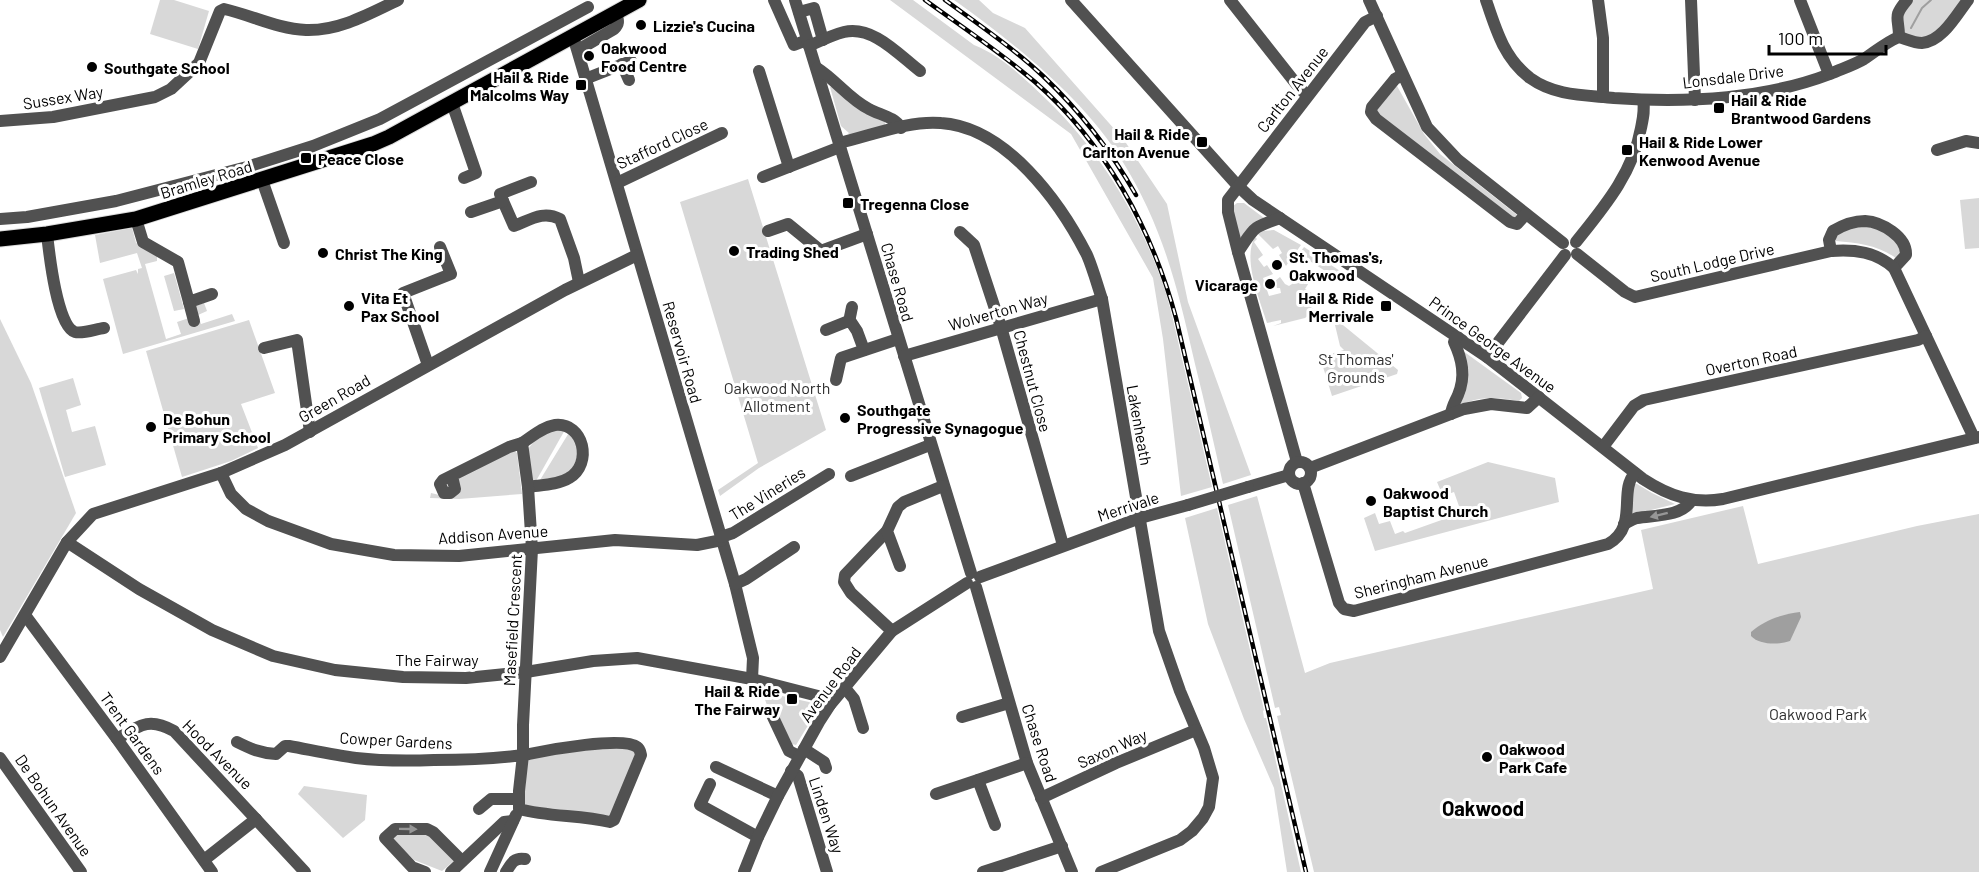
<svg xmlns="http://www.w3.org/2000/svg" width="1979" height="872" font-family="Barlow,sans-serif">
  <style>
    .green { fill: #d8d8d8 }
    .water { fill: #9f9f9f }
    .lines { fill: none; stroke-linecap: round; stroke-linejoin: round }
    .stream { stroke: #9f9f9f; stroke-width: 2 }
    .major-casing { stroke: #dbdbdb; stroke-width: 17 }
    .minor { stroke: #515151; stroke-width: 12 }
    .major { stroke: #000; stroke-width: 15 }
    .rail-casing { stroke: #000; stroke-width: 4.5 }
    .rail { stroke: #fff; stroke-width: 2; stroke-dasharray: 7; stroke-linecap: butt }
    .minor-bridge { stroke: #515151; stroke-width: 12 }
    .oneway { fill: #979797 }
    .poi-dot { fill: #000; stroke: #fff; stroke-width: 2 }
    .labels { text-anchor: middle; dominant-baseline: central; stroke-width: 6; stroke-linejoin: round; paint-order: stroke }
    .poi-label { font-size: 16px; font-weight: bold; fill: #000; stroke: #fff; text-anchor: start }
    .street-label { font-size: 16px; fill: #000; stroke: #fff }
    .park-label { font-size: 16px; fill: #2f2f2f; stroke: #fff }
    .quarter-label { font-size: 20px; font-weight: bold; fill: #000; stroke: #fff }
  </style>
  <rect width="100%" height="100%" fill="#fff"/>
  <g class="green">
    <polygon points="160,0 174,0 209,11 198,49 150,34"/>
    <path d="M 890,0 L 913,0 L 974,45 C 1002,56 1025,79 1047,100 C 1100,151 1140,217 1164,287 C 1173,315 1178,343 1185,371 C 1194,410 1203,448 1212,487 L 1181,496 L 1163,339 L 1153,278 L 1071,134 Z"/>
    <path d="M 954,0 L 979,0 L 993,13 L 1025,28 L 1124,140 L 1167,204 L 1188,302 L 1251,475 L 1223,484 C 1214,444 1205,404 1195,364 C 1178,289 1163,226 1121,159 C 1082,97 1013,42 954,0 Z"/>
    <path d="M 1911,0 L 1962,0 C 1948,18 1927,57 1902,30 L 1901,13 Z"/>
    <polygon points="833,86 885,122 885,127 853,135 848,134 849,133 841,126 830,87"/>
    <polygon points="1397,86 1424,134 1440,154 1517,215 1518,218 1511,219 1378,116 1376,111"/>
    <polygon points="748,179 826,430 759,468 720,496 718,490 758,463 680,202"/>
    <polygon points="1979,198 1979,248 1965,249 1960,200"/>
    <polygon points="1237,203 1244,203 1264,218 1240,238 1232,207"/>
    <path d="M 1856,224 L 1881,227 L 1904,251 L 1897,259 C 1879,245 1858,243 1836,241 L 1835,235 Z"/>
    <polygon points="132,228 136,243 157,256 157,261 145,264 166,339 181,334 177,322 192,317 194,306 204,303 207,311 198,315 201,324 232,314 235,321 123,354 103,279 136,270 138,274 138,269 142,268 137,253 100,263 95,235"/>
    <polygon points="1274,230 1301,245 1286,266 1279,255 1282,253 1278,246 1273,249 1258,234 1263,231"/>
    <path d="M 1255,237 L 1257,239 L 1254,242 L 1263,255 L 1258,259 L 1264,267 L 1267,265 L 1273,274 L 1263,278 L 1269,296 L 1281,293 L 1280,288 L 1277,288 L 1275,281 L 1280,277 L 1285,284 L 1289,286 L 1292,284 L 1292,279 L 1299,274 L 1310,281 L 1305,289 L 1316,296 L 1309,306 L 1315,310 L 1305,318 L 1273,326 L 1281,323 L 1281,320 L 1267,323 C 1260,300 1242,259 1255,237 Z"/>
    <polygon points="1304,247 1340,271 1336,278 1299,254"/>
    <polygon points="174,273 184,309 174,311 164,276"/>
    <polygon points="0,319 31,383 76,513 3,637 0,630"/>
    <polygon points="249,320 275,393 241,404 258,448 231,461 182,477 146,351"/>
    <polygon points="1338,321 1398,370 1397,374 1332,396 1320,357 1344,350 1340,346 1335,325"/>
    <path d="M 1463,351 L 1521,393 L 1522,398 L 1519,401 C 1493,397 1484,396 1459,405 Z"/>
    <polygon points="73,378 81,405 66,410 72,432 95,426 106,465 65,477 39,388"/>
    <polygon points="566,428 536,481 532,481 527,450 541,433"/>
    <path d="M 570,431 L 580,447 C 571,477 570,475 540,480 Z"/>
    <polygon points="514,450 517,453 522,494 459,499 430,498 431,493 448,497 457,478"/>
    <polygon points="1488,462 1555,478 1559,502 1375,551 1364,518 1375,513 1379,524 1390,521 1395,534 1403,531 1405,533 1450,517 1449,514 1460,509 1454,492 1443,496 1437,482"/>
    <polygon points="1635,484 1637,484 1652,493 1675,504 1631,515 1632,489"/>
    <polygon points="1257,496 1305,673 1330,663 1653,589 1641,530 1743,506 1758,564 1917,526 1979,514 1979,872 1314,872 1277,716 1281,715 1279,707 1275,708 1228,505"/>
    <polygon points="1217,508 1264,710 1263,711 1264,718 1266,718 1301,872 1287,872 1274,788 1244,719 1208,624 1185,518"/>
    <polygon points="764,692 809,702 815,706 815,714 796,745 792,744 776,711 768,708 763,694"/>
    <polygon points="610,746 634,750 636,757 610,816 524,807 527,759"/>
    <polygon points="304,786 367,795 365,820 343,838 298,794"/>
    <polygon points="400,833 429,833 455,860 442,871 414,860 392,838"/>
  </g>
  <path class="water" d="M 1800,612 L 1801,617 L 1790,641 C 1779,645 1759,645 1751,636 L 1751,632 C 1764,620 1783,614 1800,612 Z"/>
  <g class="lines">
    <polyline class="stream" points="1911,28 1922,8 1931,0"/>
    <g class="major-casing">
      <polyline id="major" points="0,239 47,234 136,219 373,144 389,137 639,0"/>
    </g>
    <g class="minor">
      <polyline points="774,0 794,45 807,40"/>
      <polyline points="795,0 971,573"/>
      <path d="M 1071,0 L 1238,186 L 1253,200 L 1487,357 L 1643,479 C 1669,496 1693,504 1723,499 L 1979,437"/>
      <polyline points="1230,0 1301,90 1308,95"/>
      <polyline points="1369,0 1427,127 1458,160 1563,243"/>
      <path d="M 1486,0 C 1496,30 1504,58 1530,78 C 1555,96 1584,95 1614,98 C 1686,103 1762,100 1830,74 C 1841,69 1854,65 1864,59 C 1875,52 1886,42 1899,37 C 1906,39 1914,43 1922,43 C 1942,42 1957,14 1968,0"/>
      <polyline points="1598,0 1603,38 1603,97"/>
      <polyline points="1691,0 1695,100"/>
      <polyline points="1800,0 1829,74"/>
      <polyline points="799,12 814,8 823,40"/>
      <polyline points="573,36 735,584 753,658 752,679"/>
      <path d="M 1899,37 C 1899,16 1892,18 1907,0"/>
      <path d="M 809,46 C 820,41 832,35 844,32 C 873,25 899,55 920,71"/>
      <path d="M 578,50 L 614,29 C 620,23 618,20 616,13"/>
      <polyline points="622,64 629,80"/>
      <path d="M 817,68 C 836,80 849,99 869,109 C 880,115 895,117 901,128"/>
      <polyline points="759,71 789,167"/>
      <polyline points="1402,75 1395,79 1372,107 1371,112 1376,119 1510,222 1517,224 1526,214"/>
      <polyline points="585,79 631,61"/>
      <polyline points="452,103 476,173 464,178"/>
      <path d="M 0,121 L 53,117 L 155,97 L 171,89 L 199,63 L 220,11 L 224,9 C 251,15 278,29 306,30 C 339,31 369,14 398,0"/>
      <path d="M 839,143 C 870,136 909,120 941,123 C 1006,127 1060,202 1087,255 C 1093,269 1097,284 1102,299 L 1159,631 L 1180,691 L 1204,748 L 1213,778 L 1209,807 L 1203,818 L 1192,831 L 1180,840 L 1101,872"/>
      <polyline points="1937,150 1966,141 1979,143"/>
      <polyline points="763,177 840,147"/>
      <polyline points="262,180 284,243"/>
      <polyline points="617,183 722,133"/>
      <path d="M 503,201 L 514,226 C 530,220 543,210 560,219 L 574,258 L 579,282"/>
      <polyline points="471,212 503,201 500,194 531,182"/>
      <polyline points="0,219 27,217 116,201 247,167 313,146 380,119 588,7"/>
      <polyline points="136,219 143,242 178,262 189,302 212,294"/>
      <polyline points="768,231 788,224 821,251 867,234"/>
      <polyline points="960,232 974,245 1001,327 1063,545"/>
      <path d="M 47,234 C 49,252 57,327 75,332 C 83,334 96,329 104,328"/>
      <path d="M 1576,242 C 1604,207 1633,173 1641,128 C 1643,118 1645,110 1643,100"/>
      <path d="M 1831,251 L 1829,240 L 1833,231 C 1843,225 1853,221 1865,221 C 1882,222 1907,237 1906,255 L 1894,268"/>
      <path d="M 1238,252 C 1255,227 1251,228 1280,218"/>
      <path d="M 1577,254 L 1625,292 L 1635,297 L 1831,251 C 1855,249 1876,252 1894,268 L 1974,438"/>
      <polyline points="189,302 194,321"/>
      <polyline points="849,322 852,307"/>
      <polyline points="826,330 846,322 851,322 857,331 864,350"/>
      <polyline points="264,348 297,340 310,432"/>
      <polyline points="904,356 1102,299"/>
      <polyline points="1487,357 1565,255"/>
      <polyline points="428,365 403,293 451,274 440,247"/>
      <polyline points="836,380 841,358 898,339"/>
      <path d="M 1451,414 C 1452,406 1455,402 1458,395 C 1466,376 1462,359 1454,342 L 1457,336"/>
      <path d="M 522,443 C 533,436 542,427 555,425 C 584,422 593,464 569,478 C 558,485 541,485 528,487"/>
      <polyline points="1603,447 1634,406 1644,400 1918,340 1926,336"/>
      <polyline points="1297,462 1238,252 1228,212 1228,200 1365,22 1377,16"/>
      <circle cx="1300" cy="473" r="11"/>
      <polyline points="1310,468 1464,409 1491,404 1527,408 1539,397"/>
      <polyline points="221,473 231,494 246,509 268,521 331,544 394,555 459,556 615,540 697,545 722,540"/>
      <polyline points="851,476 930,445"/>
      <path d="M 1303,483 L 1339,603 L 1344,609 L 1354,611 L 1608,544 C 1639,527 1618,491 1635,473"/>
      <polyline points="1248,487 1289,475"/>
      <path d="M 1624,524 C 1628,522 1633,519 1637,518 C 1654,515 1681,517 1691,501"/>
      <polyline points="887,531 845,575 844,582 851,593 892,631"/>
      <polyline points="721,537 733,533 829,474"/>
      <polyline points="67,542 139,589 212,630 273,656 335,670 403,677 466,678 526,672 593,661 637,658 752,679 818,696 830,705"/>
      <polyline points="900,566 887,531 898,507 904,502 943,486"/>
      <polyline points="980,577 1140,518 1188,505"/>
      <polyline points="735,584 746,579 794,547"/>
      <polyline points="976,587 1027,763 1072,872"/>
      <polyline points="25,615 117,739 212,872"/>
      <polyline points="0,657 67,542 93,514 221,473 285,445 565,290 637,255"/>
      <polyline points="845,688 854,699 863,728"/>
      <polyline points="772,715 789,751 799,756"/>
      <polyline points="962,717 1009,703"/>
      <path d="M 117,739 C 140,725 149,717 174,731 L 305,872"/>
      <path d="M 237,742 C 251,749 260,753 276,754 L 285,746 L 289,746 C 311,750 334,755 356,758 C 382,761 408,761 434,760 C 465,760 498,759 529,754 C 548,750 624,736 637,747 C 640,749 640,751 641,755 L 614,820 L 610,822 C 580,815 549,817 519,809 L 519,791 L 523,755 L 523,725 L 532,549 L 528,487 L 522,443 L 509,447 L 443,480 L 440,484 L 444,493 L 450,493 L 455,489 L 452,476"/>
      <polyline points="804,749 824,762 826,768"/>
      <polyline points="0,758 81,872"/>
      <polyline points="716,767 778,796"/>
      <polyline points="791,771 798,776 827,872"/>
      <polyline points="710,784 700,805 758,837"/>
      <polyline points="936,794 978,780"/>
      <polyline points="1041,798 1116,763 1196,730"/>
      <polyline points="479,809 491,799 519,799"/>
      <polyline points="995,825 978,780 1027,763"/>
      <polyline points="204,860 256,819"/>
      <polyline points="425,872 412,867 385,838 395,829 427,829 433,832 462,861"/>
      <polyline points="451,872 504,822 513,821"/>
      <polyline points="490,872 516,815"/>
      <path d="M 506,872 C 511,864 514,857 525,859"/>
      <polyline points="744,872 758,837 778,796 819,722 830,705 892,631 967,583"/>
      <polyline points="983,872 1062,846"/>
    </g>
    <use href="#major" class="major"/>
    <g class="rail-casing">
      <g id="rail">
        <path d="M 925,0 C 962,27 1000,52 1035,82 C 1105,143 1152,229 1176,318 L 1306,872"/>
        <path d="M 945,0 C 978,24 1013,48 1043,76 C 1080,111 1111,151 1136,195"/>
      </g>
    </g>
    <use href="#rail" class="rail"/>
    <polyline class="minor-bridge" points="1188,505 1248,487"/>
  </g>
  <defs><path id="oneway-solid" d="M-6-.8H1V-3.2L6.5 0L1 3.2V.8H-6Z" transform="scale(1.5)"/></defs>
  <g class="oneway">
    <use href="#oneway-solid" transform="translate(1659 515) rotate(166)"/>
    <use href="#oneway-solid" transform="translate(408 829) rotate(1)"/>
  </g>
  <g class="poi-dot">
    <circle cx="641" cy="25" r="6"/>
    <circle cx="589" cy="56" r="6"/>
    <circle cx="92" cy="67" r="6"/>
    <rect x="575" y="79" width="12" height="12" rx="3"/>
    <rect x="1713" y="102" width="12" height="12" rx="3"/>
    <rect x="1196" y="136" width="12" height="12" rx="3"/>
    <rect x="1621" y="144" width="12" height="12" rx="3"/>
    <rect x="300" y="152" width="12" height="12" rx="3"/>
    <rect x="842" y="197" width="12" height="12" rx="3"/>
    <circle cx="734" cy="251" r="6"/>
    <circle cx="323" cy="253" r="6"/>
    <circle cx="1277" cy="265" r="6"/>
    <circle cx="1270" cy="284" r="6"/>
    <circle cx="349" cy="306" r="6"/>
    <rect x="1380" y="300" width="12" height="12" rx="3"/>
    <circle cx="845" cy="418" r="6"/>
    <circle cx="151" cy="427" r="6"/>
    <circle cx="1371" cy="501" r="6"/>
    <rect x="786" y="693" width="12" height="12" rx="3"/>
    <circle cx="1487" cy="757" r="6"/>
  </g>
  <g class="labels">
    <g class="poi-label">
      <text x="653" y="25">Lizzie's Cucina</text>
      <text x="601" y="47">Oakwood<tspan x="601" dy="18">Food Centre</tspan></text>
      <text x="104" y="67">Southgate School</text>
      <text x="569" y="76" text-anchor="end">Hail &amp; Ride<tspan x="569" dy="18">Malcolms Way</tspan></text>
      <text x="1731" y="99">Hail &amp; Ride<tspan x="1731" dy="18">Brantwood Gardens</tspan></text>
      <text x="1190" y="133" text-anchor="end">Hail &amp; Ride<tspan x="1190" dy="18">Carlton Avenue</tspan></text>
      <text x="1639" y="141">Hail &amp; Ride Lower<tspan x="1639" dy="18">Kenwood Avenue</tspan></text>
      <text x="318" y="158">Peace Close</text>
      <text x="860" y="203">Tregenna Close</text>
      <text x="746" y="251">Trading Shed</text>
      <text x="335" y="253">Christ The King</text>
      <text x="1289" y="256">St. Thomas's,<tspan x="1289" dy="18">Oakwood</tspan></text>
      <text x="1258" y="284" text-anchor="end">Vicarage</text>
      <text x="361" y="297">Vita Et<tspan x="361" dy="18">Pax School</tspan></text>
      <text x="1374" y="297" text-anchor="end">Hail &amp; Ride<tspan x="1374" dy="18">Merrivale</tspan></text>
      <text x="857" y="409">Southgate<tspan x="857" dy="18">Progressive Synagogue</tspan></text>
      <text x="163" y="418">De Bohun<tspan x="163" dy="18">Primary School</tspan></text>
      <text x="1383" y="492">Oakwood<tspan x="1383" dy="18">Baptist Church</tspan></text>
      <text x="780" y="690" text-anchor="end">Hail &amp; Ride<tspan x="780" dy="18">The Fairway</tspan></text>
      <text x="1499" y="748">Oakwood<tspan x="1499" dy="18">Park Cafe</tspan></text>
    </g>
    <g class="street-label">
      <text transform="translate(1733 76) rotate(-7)">Lonsdale Drive</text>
      <text transform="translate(1292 89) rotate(-52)">Carlton Avenue</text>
      <text transform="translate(63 97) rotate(-9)">Sussex Way</text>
      <text transform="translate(662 143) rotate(-25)">Stafford Close</text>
      <text transform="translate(206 179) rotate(-17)">Bramley Road</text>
      <text transform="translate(1712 262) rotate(-13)">South Lodge Drive</text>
      <text transform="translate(898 282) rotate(74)">Chase Road</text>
      <text transform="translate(998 311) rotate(-16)">Wolverton Way</text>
      <text transform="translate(1493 344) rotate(36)">Prince George Avenue</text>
      <text transform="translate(683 352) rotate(74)">Reservoir Road</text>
      <text transform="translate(1751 360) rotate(-12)">Overton Road</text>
      <text transform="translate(1033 381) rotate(75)">Chestnut Close</text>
      <text transform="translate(334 398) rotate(-30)">Green Road</text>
      <text transform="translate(1140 425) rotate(80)">Lakenheath</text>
      <text transform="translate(767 493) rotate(-32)">The Vineries</text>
      <text transform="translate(1128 506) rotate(-18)">Merrivale</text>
      <text transform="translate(493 534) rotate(-4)">Addison Avenue</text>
      <text transform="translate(1421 576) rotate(-14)">Sheringham Avenue</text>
      <text transform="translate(512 620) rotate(-87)">Masefield Crescent</text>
      <text x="437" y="659">The Fairway</text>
      <text transform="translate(830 684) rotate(-53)">Avenue Road</text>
      <text transform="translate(133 733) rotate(54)">Trent Gardens</text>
      <text transform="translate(396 740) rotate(3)">Cowper Gardens</text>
      <text transform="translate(1040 743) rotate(72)">Chase Road</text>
      <text transform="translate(1112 748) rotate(-24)">Saxon Way</text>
      <text transform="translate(218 754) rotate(45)">Hood Avenue</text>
      <text transform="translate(54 805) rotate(55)">De Bohun Avenue</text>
      <text transform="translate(827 815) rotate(72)">Linden Way</text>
    </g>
    <g class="park-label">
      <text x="1356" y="358">St Thomas'<tspan x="1356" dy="18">Grounds</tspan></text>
      <text x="777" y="387">Oakwood North<tspan x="777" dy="18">Allotment</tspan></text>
      <text x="1818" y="713">Oakwood Park</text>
    </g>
    <g class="quarter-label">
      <text x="1483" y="808">Oakwood</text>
    </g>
  </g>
  <path d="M1769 45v9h117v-9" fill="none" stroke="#000000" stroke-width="3"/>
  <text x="1778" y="45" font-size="18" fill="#000000" stroke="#ffffff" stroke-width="4.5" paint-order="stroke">100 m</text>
</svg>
